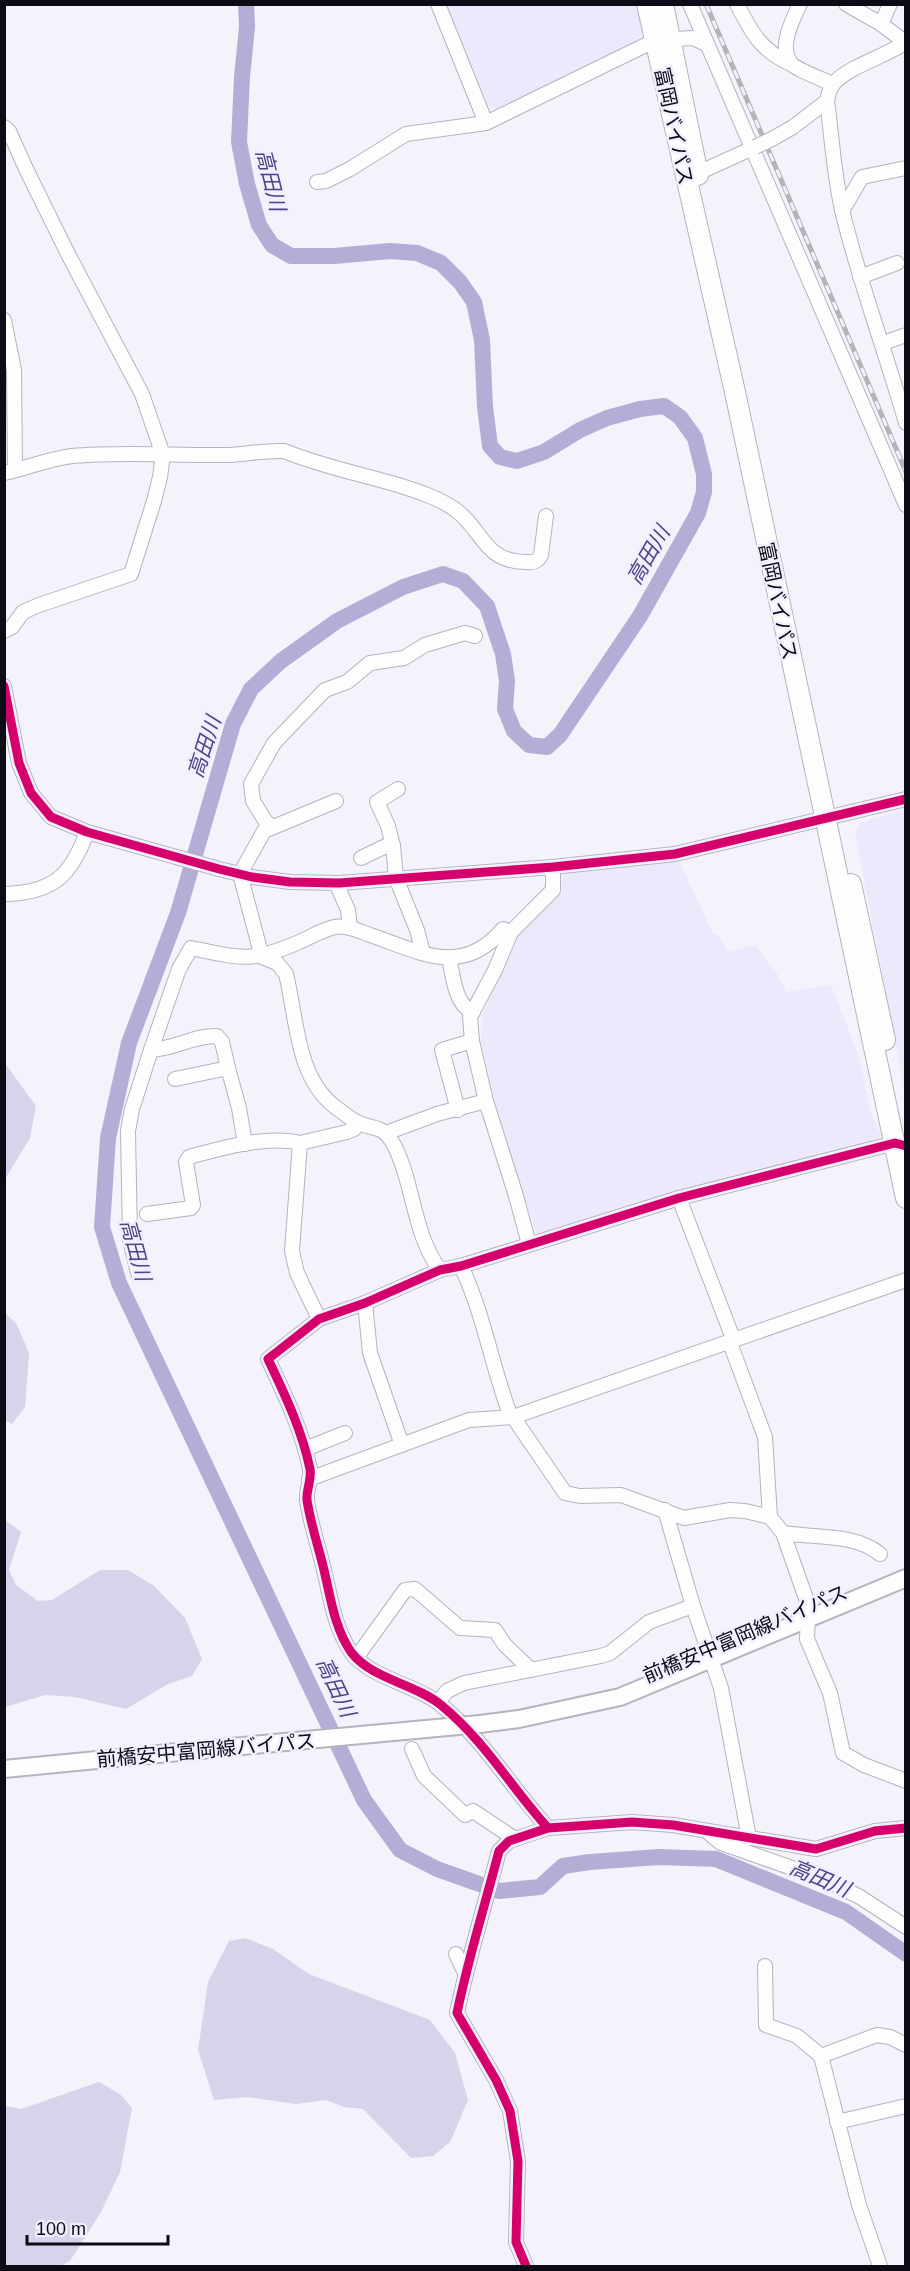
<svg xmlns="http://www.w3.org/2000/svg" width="910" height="2271" font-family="Arial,'Noto Sans JP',sans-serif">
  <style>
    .built { fill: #ebe9fb }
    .green { fill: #d7d3eb }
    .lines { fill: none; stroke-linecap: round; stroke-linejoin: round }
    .river { stroke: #b4aed7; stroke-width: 16 }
    .minor-casing { stroke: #b5b3bd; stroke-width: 16 }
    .major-casing { stroke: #b5b3bd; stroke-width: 20 }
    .highway-casing { stroke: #b5b3bd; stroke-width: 22 }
    .minor { stroke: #fdfdfe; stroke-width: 14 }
    .major { stroke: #fdfdfe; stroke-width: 16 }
    .highway { stroke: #fdfdfe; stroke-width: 20 }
    .rail-casing { stroke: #b4b3b6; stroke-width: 5 }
    .rail { stroke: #f1effe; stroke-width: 3; stroke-dasharray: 9; stroke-linecap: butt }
    .minor-bridge-casing { stroke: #b5b3bd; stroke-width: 16; stroke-linecap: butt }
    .major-bridge-casing { stroke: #b5b3bd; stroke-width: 20; stroke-linecap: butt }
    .minor-bridge { stroke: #fdfdfe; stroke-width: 14 }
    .major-bridge { stroke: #fdfdfe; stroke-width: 16 }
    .cycleway-casing { stroke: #f1effe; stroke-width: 13 }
    .cycleway { stroke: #d6006c; stroke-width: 9 }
    .labels { text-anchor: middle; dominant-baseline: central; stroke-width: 5; stroke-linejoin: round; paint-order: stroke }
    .street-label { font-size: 20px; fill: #0d0b16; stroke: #f1effe }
    .water-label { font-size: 21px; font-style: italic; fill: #504286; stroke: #f1effe }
  </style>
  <rect width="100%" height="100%" fill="#f4f2fa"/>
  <g class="built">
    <polygon points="445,5 640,5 645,28 641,41 500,110 486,104"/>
    <polygon points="905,809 905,1093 855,833 862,822"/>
    <polygon points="682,861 681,865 713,934 719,936 728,952 756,945 778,975 786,992 831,985 859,1057 871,1113 881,1135 871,1145 538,1237 501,1129 481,1041 482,1016 518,937 528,924 555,900 561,892 563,874"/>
  </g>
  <g class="green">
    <polygon points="4,1062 36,1106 30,1138 5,1179"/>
    <polygon points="4,1312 16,1323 29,1353 25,1407 12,1424 5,1420"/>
    <polygon points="5,1520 21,1532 9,1570 16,1585 38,1601 52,1600 100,1570 128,1570 154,1586 185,1618 202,1659 192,1676 168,1684 126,1709 75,1697 45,1695 5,1707"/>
    <polygon points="245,1938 273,1949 309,1974 430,2020 455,2053 468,2100 450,2142 433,2156 411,2158 363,2109 344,2107 326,2100 296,2104 247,2097 214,2100 198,2050 208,1982 229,1941"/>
    <polygon points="99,2082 120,2094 132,2108 120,2172 101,2212 70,2261 61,2266 5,2266 5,2106 21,2109"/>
  </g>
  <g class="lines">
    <polyline class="river" points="246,4 247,27 242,77 239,142 247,184 259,225 272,245 291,256 334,256 390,251 417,253 441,263 460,282 474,302 482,340 485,407 490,446 500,457 517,461 544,452 580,430 607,418 640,409 664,406 680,417 695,438 704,474 704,492 698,513 640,616 560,735 547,747 529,745 514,731 505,709 507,681 503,654 487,606 463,581 443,574 403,587 337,621 281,661 251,689 233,724 178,913 129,1043 108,1138 102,1227 119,1283 364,1800 400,1850 437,1869 499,1891 540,1887 563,1866 590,1862 659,1857 716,1859 846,1912 906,1954"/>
    <g class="minor-casing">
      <g id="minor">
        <polyline points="438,4 486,123"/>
        <polyline points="690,4 906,505"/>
        <path d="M 737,4 C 751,32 761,51 791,64"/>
        <path d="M 800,4 C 793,19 778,47 791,63 C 796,70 823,79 832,84"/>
        <polyline points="846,4 881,24 905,42"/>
        <polyline points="881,24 890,4"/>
        <path d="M 906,42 C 885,57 851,65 834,83 C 830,87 828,95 827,101 C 832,138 834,177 843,214 C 860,284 886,353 906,423"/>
        <polyline points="4,127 9,131 27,171 69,256 142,394 163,455 160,477 154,501 131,574 39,605 23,612 12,627 4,631"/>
        <polyline points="772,139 793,127 827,101"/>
        <polyline points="698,173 755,147"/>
        <polyline points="317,182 326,181 350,169 406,134 486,123 656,40 693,38 706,44"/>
        <polyline points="842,211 862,177 906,168"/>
        <polyline points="860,277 897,263"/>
        <polyline points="4,320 14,370 15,470"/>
        <polyline points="883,343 906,335"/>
        <path d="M 4,473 C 27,468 48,459 72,456 C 124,451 177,456 229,455 C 248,454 265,450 284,451 C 321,466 360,474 398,485 C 417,491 436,497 453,508 C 484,529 482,562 527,562 C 534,563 538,561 541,555 L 546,516"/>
        <polyline points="4,686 19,763 31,793 51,817 87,832 219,869 252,877 290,882 339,883 553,867 675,854 906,799"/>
        <polyline points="398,789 377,802 388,826 393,846 396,878 417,930 423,953"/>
        <path d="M 336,801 L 264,831 L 240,874 L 262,957 L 277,963 L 286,974 C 297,1018 296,1076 334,1106 C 341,1111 349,1118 357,1122 C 374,1131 382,1123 394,1145 C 414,1184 413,1234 440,1270"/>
        <polyline points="273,827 266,822 253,801 251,784 274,743 325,690 347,682 370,663 404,658 425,645 465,633 475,636"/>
        <polyline points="361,858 388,845 393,846"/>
        <polyline points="336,883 348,910 350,928"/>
        <path d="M 4,894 C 53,893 71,876 87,832"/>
        <path d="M 449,958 C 453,975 455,1006 473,1012"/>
        <path d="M 151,1050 C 174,1049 195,1035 217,1036 L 222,1042 L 228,1068"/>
        <polyline points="175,1079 228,1068 239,1108 245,1144"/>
        <polyline points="458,1110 442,1050 472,1041"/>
        <polyline points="386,1133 437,1114 486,1101"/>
        <polyline points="679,1198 734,1341"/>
        <path d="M 147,1214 L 191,1208 L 193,1205 L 186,1162 L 189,1157 C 221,1148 268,1135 300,1143"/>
        <polyline points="529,1244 516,1196 486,1101 472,1041 470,1017 495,970 511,932 553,890 553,867"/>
        <path d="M 461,1266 C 484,1314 492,1368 511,1417"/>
        <path d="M 138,1273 L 130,1240 L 128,1131 L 132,1109 L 151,1050 L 179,969 L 191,948 C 239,958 251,963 297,943 C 309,938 323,929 335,927 C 347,925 359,931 370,935 C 420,952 462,978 503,929 L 511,932"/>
        <polyline points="365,1303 370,1353 402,1445"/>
        <polyline points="319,1319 297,1273 292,1251 300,1143 347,1132 354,1129 358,1123"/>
        <polyline points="730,1343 765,1437 770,1517 783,1533 809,1607"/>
        <polyline points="513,1417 565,1493 580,1496 621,1495 684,1518 730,1510 745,1511 770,1517"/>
        <polyline points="305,1449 345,1433"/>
        <polyline points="309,1479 469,1420 513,1417 906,1280"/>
        <polyline points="665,1510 693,1606 721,1688 749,1838"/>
        <path d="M 783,1533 C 814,1538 854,1533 880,1554"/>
        <polyline points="808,1617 807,1639 830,1693 843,1753 864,1765 906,1781"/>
        <polyline points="356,1658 405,1590 415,1589 460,1628 495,1630 504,1644 531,1670"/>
        <polyline points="438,1702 447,1691 464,1683 601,1656 610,1653 649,1622 693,1606"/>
        <polyline points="412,1749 424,1776 465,1815 473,1811 515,1839"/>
        <path d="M 548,1828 C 510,1786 485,1741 441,1705 C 416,1684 371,1679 351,1652 C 333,1626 330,1592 322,1562 C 317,1542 310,1521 307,1500 C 306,1490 312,1479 310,1469 C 302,1430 285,1395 268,1359 L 319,1319 L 365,1303 L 440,1270 L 461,1266 L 679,1198 L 895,1143 L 906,1146"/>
        <polyline points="709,1833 721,1843 826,1880 860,1897 906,1927"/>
        <polyline points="456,1954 465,1973"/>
        <polyline points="765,1966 766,2025 797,2036 821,2056 859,2205 880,2266"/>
        <polyline points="821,2056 877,2035 890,2037 906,2045"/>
        <polyline points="837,2122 906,2106"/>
        <path d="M 526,2266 L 516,2242 L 518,2161 L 510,2111 L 496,2080 L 457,2013 C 468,1959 485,1905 499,1851 L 509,1841 L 548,1828 L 591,1825 L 632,1822 L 673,1825 L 816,1849 L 875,1831 L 906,1828"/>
      </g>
    </g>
    <g class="major-casing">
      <g id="major">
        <polyline points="480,1724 519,1719 620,1697 906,1578"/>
        <polyline points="4,1769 231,1747"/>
      </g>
    </g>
    <g class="highway-casing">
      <g id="highway">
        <polyline points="647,4 735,392 906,1198"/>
        <polyline points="663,4 698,175"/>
        <polyline points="851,884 885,1040"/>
      </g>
    </g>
    <use href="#minor" class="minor"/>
    <use href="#major" class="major"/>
    <use href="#highway" class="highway"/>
    <g class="rail-casing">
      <polyline id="rail" points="706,4 906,472"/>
    </g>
    <use href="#rail" class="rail"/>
    <g class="minor-bridge-casing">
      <polyline id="minor-bridge" points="755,147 772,139"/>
    </g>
    <g class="major-bridge-casing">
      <polyline id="major-bridge" points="231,1747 480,1724"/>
    </g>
    <use href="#minor-bridge" class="minor-bridge"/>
    <use href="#major-bridge" class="major-bridge"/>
    <g class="cycleway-casing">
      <g id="cycleway">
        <polyline points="4,686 19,763 31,793 51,817 87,832 219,869 252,877 290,882 339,883 553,867 675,854 906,799"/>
        <path d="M 548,1828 C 510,1786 485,1741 441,1705 C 416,1684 371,1679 351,1652 C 333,1626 330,1592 322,1562 C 317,1542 310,1521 307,1500 C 306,1490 312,1479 310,1469 C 302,1430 285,1395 268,1359 L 319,1319 L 365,1303 L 440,1270 L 461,1266 L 679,1198 L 895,1143 L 906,1146"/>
        <path d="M 526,2266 L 516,2242 L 518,2161 L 510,2111 L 496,2080 L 457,2013 C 468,1959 485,1905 499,1851 L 509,1841 L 548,1828 L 591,1825 L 632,1822 L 673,1825 L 816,1849 L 875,1831 L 906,1828"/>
      </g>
    </g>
    <use href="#cycleway" class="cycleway"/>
  </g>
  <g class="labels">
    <g class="street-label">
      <text transform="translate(674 126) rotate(78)">富岡バイパス</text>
      <text transform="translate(778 601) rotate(78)">富岡バイパス</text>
      <text transform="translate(745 1634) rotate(-23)">前橋安中富岡線バイパス</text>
      <text transform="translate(206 1750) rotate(-5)">前橋安中富岡線バイパス</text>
    </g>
    <g class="water-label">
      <text transform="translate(271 180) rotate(76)">高田川</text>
      <text transform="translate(648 555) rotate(-60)">高田川</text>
      <text transform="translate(204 747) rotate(-72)">高田川</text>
      <text transform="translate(136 1250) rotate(75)">高田川</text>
      <text transform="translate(336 1687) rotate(65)">高田川</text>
      <text transform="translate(820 1878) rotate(23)">高田川</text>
    </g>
  </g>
  <rect width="910" height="2271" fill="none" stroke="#0d0b16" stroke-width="12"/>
  <path d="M27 2235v9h141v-9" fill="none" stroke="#0d0b16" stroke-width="3"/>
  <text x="36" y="2235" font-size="18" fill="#0d0b16" stroke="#f1effe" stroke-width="4.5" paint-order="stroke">100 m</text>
</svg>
